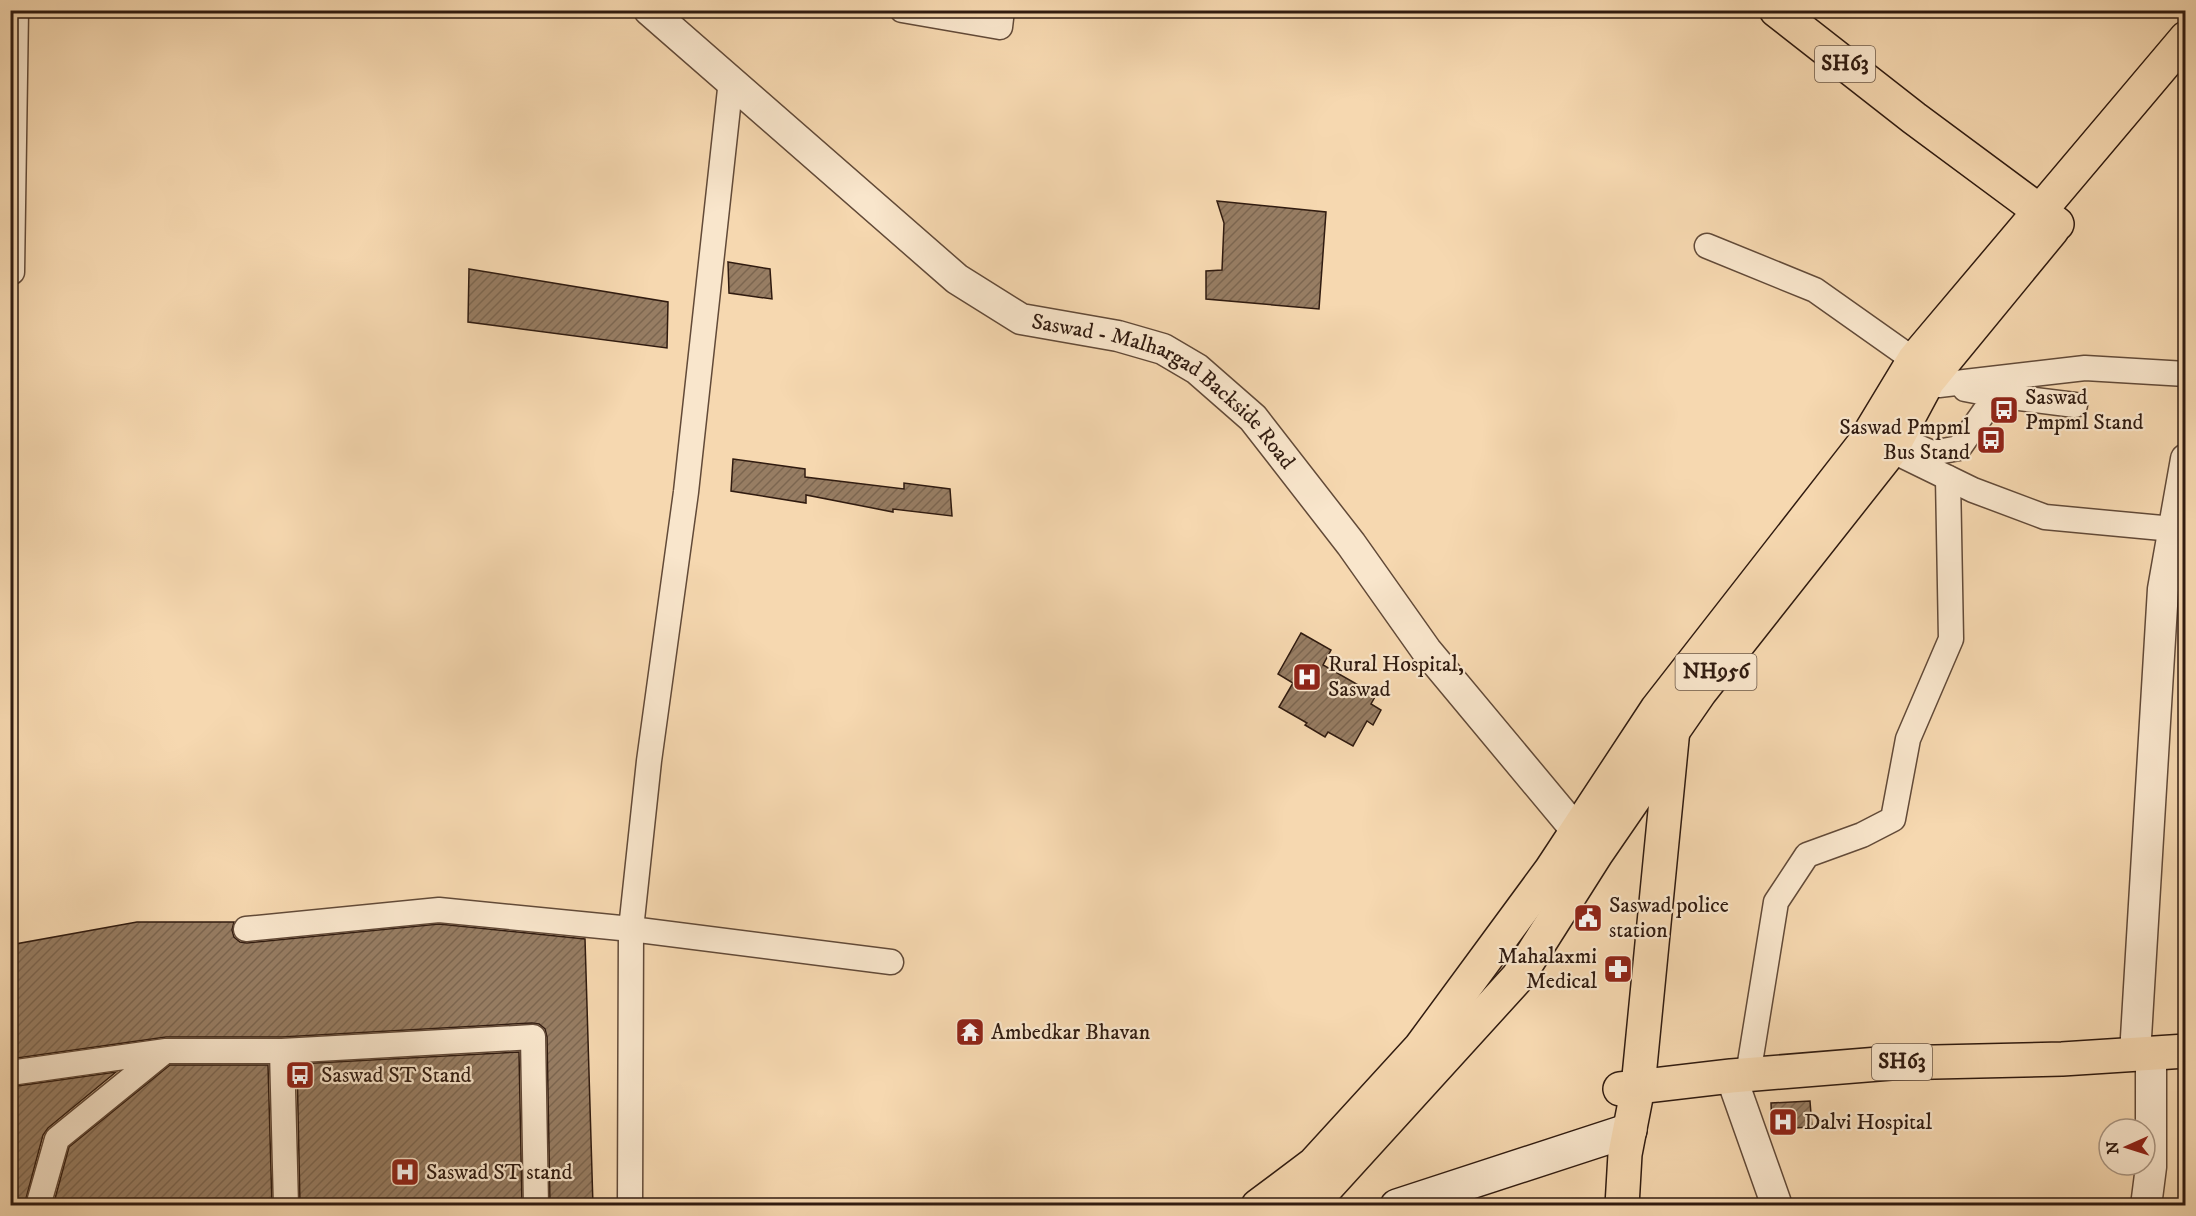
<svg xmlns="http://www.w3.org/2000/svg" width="2196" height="1216" font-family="'IM FELL DW Pica',serif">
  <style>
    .building { fill: url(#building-hatch); stroke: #301b10; stroke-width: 1.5 }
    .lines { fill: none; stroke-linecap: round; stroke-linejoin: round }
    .minor-casing { stroke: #624a38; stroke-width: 27 }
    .tertiary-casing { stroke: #624a38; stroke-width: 33 }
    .secondary-casing { stroke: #301b10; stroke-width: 36 }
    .primary-casing { stroke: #301b10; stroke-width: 36 }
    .trunk-casing { stroke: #301b10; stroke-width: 36 }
    .minor { stroke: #f9e6cc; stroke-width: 24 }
    .tertiary { stroke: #f9e6cc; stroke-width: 30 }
    .secondary { stroke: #f9e6cc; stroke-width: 33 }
    .primary { stroke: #f6d8b0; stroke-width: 33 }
    .trunk { stroke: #f6d8b0; stroke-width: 33 }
    .labels { text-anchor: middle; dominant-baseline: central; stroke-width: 4.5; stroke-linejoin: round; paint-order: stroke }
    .shield { fill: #f9e6cc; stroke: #6c5848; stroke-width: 1.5 }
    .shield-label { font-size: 21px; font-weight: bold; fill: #301b10 }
    .street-label { font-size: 22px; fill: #301b10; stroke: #f9e6cc }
    .poi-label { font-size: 22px; fill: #301b10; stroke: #f9e6cc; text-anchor: start }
  </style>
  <defs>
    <pattern id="building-hatch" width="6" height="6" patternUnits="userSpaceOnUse" patternTransform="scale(1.5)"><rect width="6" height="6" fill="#977d63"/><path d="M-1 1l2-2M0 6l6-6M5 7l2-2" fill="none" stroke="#7c6650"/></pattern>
  </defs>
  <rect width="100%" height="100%" fill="#f6d8b0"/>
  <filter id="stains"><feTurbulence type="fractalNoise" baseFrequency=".00333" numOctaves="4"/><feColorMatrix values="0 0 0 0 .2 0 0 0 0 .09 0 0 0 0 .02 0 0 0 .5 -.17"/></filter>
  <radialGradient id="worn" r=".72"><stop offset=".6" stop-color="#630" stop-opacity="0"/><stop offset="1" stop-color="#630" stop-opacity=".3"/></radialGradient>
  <g class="building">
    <polygon points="1217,201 1326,212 1319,309 1206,299 1206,271 1222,270 1224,223"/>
    <polygon points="728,262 770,269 772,299 729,293"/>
    <polygon points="469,269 668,302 667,348 468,322"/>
    <polygon points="733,459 805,469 805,477 904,489 904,483 950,489 952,516 893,509 893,512 806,495 806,503 731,491"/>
    <polygon points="1301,633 1331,650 1323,665 1376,695 1371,704 1381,710 1373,725 1367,721 1353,746 1328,732 1325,737 1305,725 1307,723 1279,707 1293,683 1278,674"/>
    <polygon points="137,922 234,922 232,930 234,937 240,942 247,943 439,924 585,939 593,1206 550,1206 547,1037 545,1029 539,1024 532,1023 282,1037 166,1037 10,1059 10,945"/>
    <polygon points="519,1052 522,1206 300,1206 297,1064"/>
    <polygon points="170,1065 268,1065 272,1206 53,1206 69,1147"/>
    <polygon points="116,1072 48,1128 43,1135 24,1206 10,1206 10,1087"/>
    <polygon points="1810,1101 1812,1127 1772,1129 1771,1103"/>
  </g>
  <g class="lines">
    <g class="minor-casing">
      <g id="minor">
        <polyline points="902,10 1000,27 1002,10"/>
        <polyline points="1707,246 1815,290 1914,360 1928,381 1939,385 2085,368 2186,374"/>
        <polyline points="12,272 16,10"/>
        <polyline points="1996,395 2075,405"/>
        <polyline points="1878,441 1891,450 1973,490 2045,517 2173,529"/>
        <polyline points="1904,441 1932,453 1959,448 1996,395 1965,389"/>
        <polyline points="246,929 439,910 631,929 649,761 686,492 731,80"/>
        <polyline points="10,1073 166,1051 282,1051"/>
        <polyline points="1748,1075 1776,902 1807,855 1862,835 1893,819 1908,739 1951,639 1948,478"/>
        <polyline points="38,1206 57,1139 164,1052"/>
        <polyline points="286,1206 282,1051 533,1037 536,1206"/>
        <polyline points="630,1206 631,929 891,962"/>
      </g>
    </g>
    <g class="tertiary-casing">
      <g id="tertiary">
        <path id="s1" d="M 649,10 L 957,279 L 1021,319 L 1118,336 L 1163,349 L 1197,369 L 1253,418 L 1351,544 L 1426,650 L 1591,848"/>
        <polyline points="2135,1054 2163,589 2186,459"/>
        <polyline points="1731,1076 1777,1206"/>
        <polyline points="2146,1206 2151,1167 2151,1053"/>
      </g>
    </g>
    <g class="secondary-casing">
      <polyline id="secondary" points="1397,1206 1630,1130"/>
    </g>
    <g class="primary-casing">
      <g id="primary">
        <polyline points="1776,10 1914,118 2057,224"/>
        <polyline points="1620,1089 1731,1076 1891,1063 2062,1059 2186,1051"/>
        <polyline points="1622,1206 1625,1154 1638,1087 1673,729"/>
      </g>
    </g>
    <g class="trunk-casing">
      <g id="trunk">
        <polyline points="1258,1206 1314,1164 1420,1048 1551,870 1657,709 1862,446 1914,360 2186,38"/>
        <polyline points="1299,1206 1327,1187 1518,977 1596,854 1649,777 1673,731 1700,692 1891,450 1928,381 2052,230"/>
      </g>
    </g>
    <use href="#minor" class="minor"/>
    <use href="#tertiary" class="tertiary"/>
    <use href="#secondary" class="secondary"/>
    <use href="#primary" class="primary"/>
    <use href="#trunk" class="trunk"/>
  </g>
  <defs>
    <g id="bus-square" transform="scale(1.5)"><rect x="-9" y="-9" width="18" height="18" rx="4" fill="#8f2418" stroke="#f9e6cc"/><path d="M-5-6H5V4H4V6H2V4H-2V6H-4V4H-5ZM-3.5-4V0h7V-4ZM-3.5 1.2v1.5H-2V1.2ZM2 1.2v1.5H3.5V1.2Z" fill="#fff"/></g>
    <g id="hospital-square" transform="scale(1.5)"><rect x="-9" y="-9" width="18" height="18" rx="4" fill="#8f2418" stroke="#f9e6cc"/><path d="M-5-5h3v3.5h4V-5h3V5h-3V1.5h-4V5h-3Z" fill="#fff"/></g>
    <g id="civic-square" transform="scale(1.5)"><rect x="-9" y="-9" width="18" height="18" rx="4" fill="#8f2418" stroke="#f9e6cc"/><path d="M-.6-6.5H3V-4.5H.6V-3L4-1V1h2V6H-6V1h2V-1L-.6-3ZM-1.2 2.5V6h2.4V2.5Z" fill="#fff"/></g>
    <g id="pharmacy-square" transform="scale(1.5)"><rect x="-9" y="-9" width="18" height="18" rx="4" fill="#8f2418" stroke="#f9e6cc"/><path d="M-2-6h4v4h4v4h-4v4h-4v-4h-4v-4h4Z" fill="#fff"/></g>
    <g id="temple-square" transform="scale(1.5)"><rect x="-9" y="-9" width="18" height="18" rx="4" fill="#8f2418" stroke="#f9e6cc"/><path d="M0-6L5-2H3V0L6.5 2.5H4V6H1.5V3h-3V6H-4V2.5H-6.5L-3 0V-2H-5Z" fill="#fff"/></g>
  </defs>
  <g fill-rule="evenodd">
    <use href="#bus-square" x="2004" y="410"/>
    <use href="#bus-square" x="1991" y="440"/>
    <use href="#hospital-square" x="1307" y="677"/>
    <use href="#civic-square" x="1588" y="918"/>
    <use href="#pharmacy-square" x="1618" y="969"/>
    <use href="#temple-square" x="970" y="1032"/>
    <use href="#bus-square" x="300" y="1075"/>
    <use href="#hospital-square" x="1783" y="1122"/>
    <use href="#hospital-square" x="405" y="1172"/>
  </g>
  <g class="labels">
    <g class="shield">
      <rect x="1815" y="46" width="60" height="36" rx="4.5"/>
      <rect x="1675.5" y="654" width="81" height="36" rx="4.5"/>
      <rect x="1872" y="1044" width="60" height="36" rx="4.5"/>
    </g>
    <g class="shield-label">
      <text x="1845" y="64">SH63</text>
      <text x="1716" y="672">NH956</text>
      <text x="1902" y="1062">SH63</text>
    </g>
    <g class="street-label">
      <text stroke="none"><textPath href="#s1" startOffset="650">Saswad - Malhargad Backside Road</textPath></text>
    </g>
    <g class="poi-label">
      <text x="2025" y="397">Saswad<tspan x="2025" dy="25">Pmpml Stand</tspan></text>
      <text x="1970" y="427" text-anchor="end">Saswad Pmpml<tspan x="1970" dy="25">Bus Stand</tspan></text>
      <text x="1328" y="664">Rural Hospital,<tspan x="1328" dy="25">Saswad</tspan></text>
      <text x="1609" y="905">Saswad police<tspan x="1609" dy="25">station</tspan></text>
      <text x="1597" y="956" text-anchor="end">Mahalaxmi<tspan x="1597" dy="25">Medical</tspan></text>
      <text x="991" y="1032">Ambedkar Bhavan</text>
      <text x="321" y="1075">Saswad ST Stand</text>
      <text x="1804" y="1122">Dalvi Hospital</text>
      <text x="426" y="1172">Saswad ST stand</text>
    </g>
  </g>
  <rect width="2196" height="1216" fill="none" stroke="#f6d8b0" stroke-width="36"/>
  <rect x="12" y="12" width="2172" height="1192" fill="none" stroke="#301b10" stroke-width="3"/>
  <rect x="18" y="18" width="2160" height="1180" fill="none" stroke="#301b10" stroke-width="1.5"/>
  <g transform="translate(2127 1147) rotate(267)"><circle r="28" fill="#f9e6cc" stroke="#a99581" stroke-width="1.5"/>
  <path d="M0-4.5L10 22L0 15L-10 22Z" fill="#8f2418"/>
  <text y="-9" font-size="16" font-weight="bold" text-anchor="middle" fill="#301b10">N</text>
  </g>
  <rect width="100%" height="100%" filter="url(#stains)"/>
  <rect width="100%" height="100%" fill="url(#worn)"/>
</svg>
